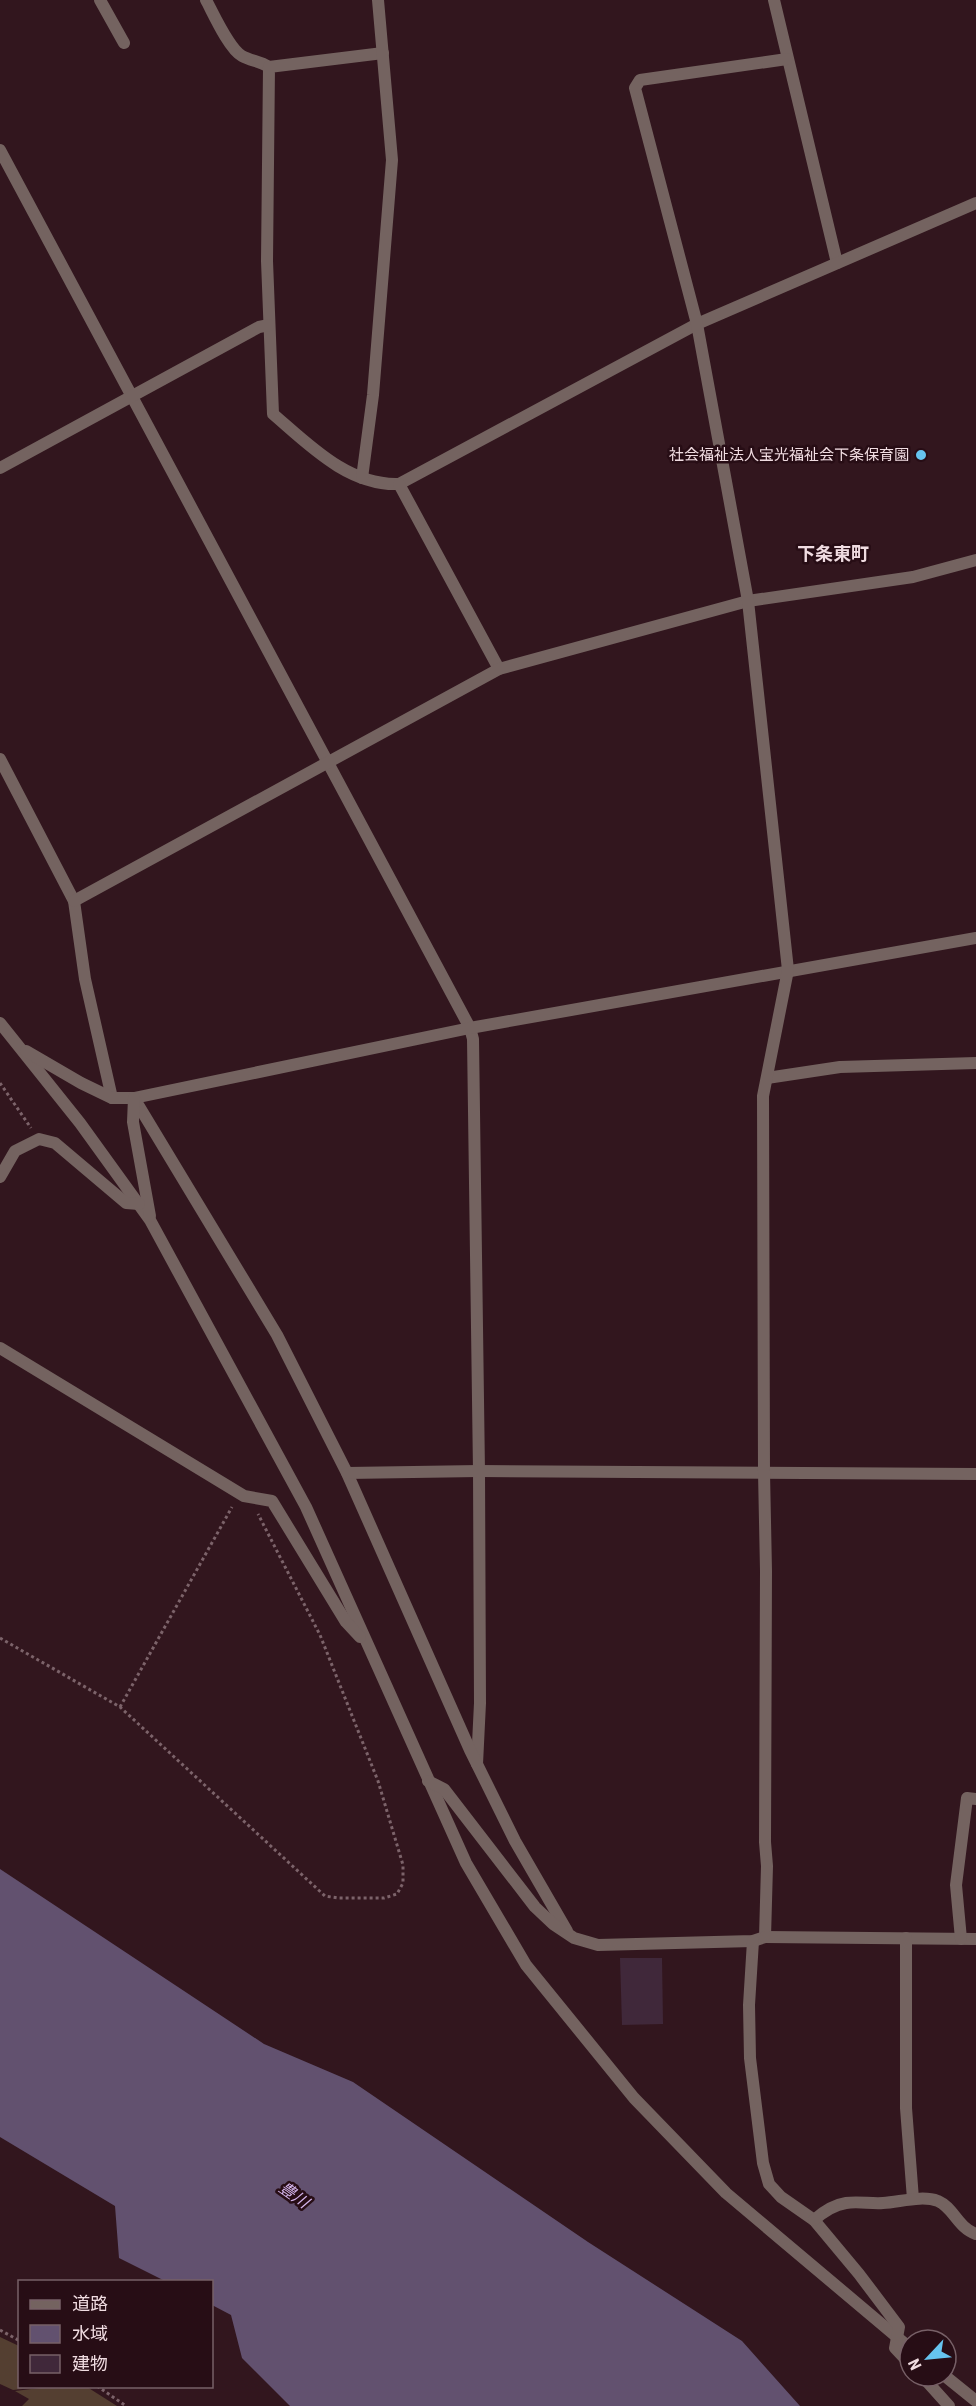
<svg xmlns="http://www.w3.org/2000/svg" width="976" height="2406" font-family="'Roboto Condensed','Noto Sans JP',sans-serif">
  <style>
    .green { fill: #543f31 }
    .water { fill: #62516f }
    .building { fill: #40283a }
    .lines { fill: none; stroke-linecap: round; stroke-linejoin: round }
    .path { stroke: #7c636a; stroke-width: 3; stroke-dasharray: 3 3; stroke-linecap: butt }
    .street { stroke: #746360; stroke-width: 12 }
    .poi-dot { fill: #66c4ef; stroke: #270d15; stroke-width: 2 }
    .labels { text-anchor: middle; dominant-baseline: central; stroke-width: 5; stroke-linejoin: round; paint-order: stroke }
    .poi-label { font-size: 15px; fill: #f0dce1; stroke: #270d15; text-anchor: end }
    .water-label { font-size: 16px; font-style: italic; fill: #d4b5ec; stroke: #270d15 }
    .quarter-label { font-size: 18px; font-weight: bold; fill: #f0dce1; stroke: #270d15 }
  </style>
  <rect width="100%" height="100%" fill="#32161e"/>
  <g class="green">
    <polygon points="0,2337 19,2346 20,2386 42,2387 13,2390 0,2384"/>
    <polygon points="47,2387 87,2387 117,2406 22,2406 29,2399 15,2391"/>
  </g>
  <polygon class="water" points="0,1869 264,2044 353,2082 588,2242 742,2341 800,2406 290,2406 242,2358 231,2315 212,2305 212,2282 165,2281 119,2258 115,2206 0,2137"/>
  <polygon class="building" points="620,1958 662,1958 663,2024 622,2025"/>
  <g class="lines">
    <g class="path">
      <polyline points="0,1083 31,1128"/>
      <polyline points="0,1638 120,1707 325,1896 338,1898 384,1898 397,1894 403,1883 403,1865 378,1781 320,1635 258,1514"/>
      <polyline points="120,1707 232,1507"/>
      <polyline points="0,2330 20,2341"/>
      <polyline points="97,2386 126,2406"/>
    </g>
    <g class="street">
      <polyline points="100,0 124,43"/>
      <path d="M 206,0 C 213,13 229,49 242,56 C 251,61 260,61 269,67"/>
      <polyline points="774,0 837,263"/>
      <path d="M 383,53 L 269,67 L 267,261 L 273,414 C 308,444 348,486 399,484 L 697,324 L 976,203"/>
      <polyline points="0,150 470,1028 473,1039 479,1471 480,1703 477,1764"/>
      <polyline points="0,468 259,327 269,325"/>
      <polyline points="362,478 373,395 392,160 378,0"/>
      <polyline points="399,484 499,669"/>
      <polyline points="0,759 74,901 85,979 112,1098"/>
      <polyline points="74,901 499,669 748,601 913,577 976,560"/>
      <polyline points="0,1023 80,1123 150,1220 306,1507 466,1863 526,1965 634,2098 726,2193 910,2348"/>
      <polyline points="26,1051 81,1083 112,1098 134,1098 470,1028 976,938"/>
      <polyline points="767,1078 840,1067 976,1063"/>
      <polyline points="134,1098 277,1335 347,1473 470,1750 515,1841 567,1931"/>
      <polyline points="134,1098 133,1122 150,1216"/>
      <polyline points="0,1177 15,1151 39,1139 55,1143 126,1203 139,1204"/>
      <polyline points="0,1348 244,1496 272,1501 346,1622 360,1637"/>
      <polyline points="347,1473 479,1471 976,1474"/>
      <polyline points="428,1781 444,1789 535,1907 553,1924 574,1938 598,1945 753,1941 765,1937 767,1866 765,1842 766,1571 764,1472 763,1096 788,970 748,601 697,324 635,88 640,80 787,59"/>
      <polyline points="765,1937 976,1939"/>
      <polyline points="906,1938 906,2108 913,2199"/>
      <polyline points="961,1939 956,1885 967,1798 976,1799"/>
      <polyline points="753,1941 749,2005 750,2058 763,2163 769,2184 781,2197 814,2220 859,2274 899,2327 895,2348 910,2364"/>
      <path d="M 814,2220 C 823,2212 833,2205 846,2203 C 858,2201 871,2204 883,2203 C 900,2202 922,2195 938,2201 C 954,2208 957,2227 976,2234"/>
      <polyline points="922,2376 949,2406"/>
      <polyline points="945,2376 976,2401"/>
    </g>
  </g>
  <circle class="poi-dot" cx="921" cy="455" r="6"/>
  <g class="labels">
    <g class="poi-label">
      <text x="909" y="455">社会福祉法人宝光福祉会下条保育園</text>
    </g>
    <g class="water-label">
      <text transform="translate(294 2195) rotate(35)">豊川</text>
    </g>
    <g class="quarter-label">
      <text x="833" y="553">下条東町</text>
    </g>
  </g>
  <rect x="18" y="2280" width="195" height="108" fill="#270d15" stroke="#776067" stroke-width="1.5"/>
  <rect x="30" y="2300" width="30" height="9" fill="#746360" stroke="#776067" stroke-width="1.5"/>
  <text x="72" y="2310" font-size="18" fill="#f0dce1">道路</text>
  <rect x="30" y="2325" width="30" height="18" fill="#62516f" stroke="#776067" stroke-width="1.5"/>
  <text x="72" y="2340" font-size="18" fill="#f0dce1">水域</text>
  <rect x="30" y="2355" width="30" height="18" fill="#40283a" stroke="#776067" stroke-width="1.5"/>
  <text x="72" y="2370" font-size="18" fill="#f0dce1">建物</text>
  <g transform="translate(928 2358) rotate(244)"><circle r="28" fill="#270d15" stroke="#776067" stroke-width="1.5"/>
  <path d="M0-4.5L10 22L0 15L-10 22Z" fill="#66c4ef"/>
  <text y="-9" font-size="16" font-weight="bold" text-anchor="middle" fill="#f0dce1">N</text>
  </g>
</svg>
